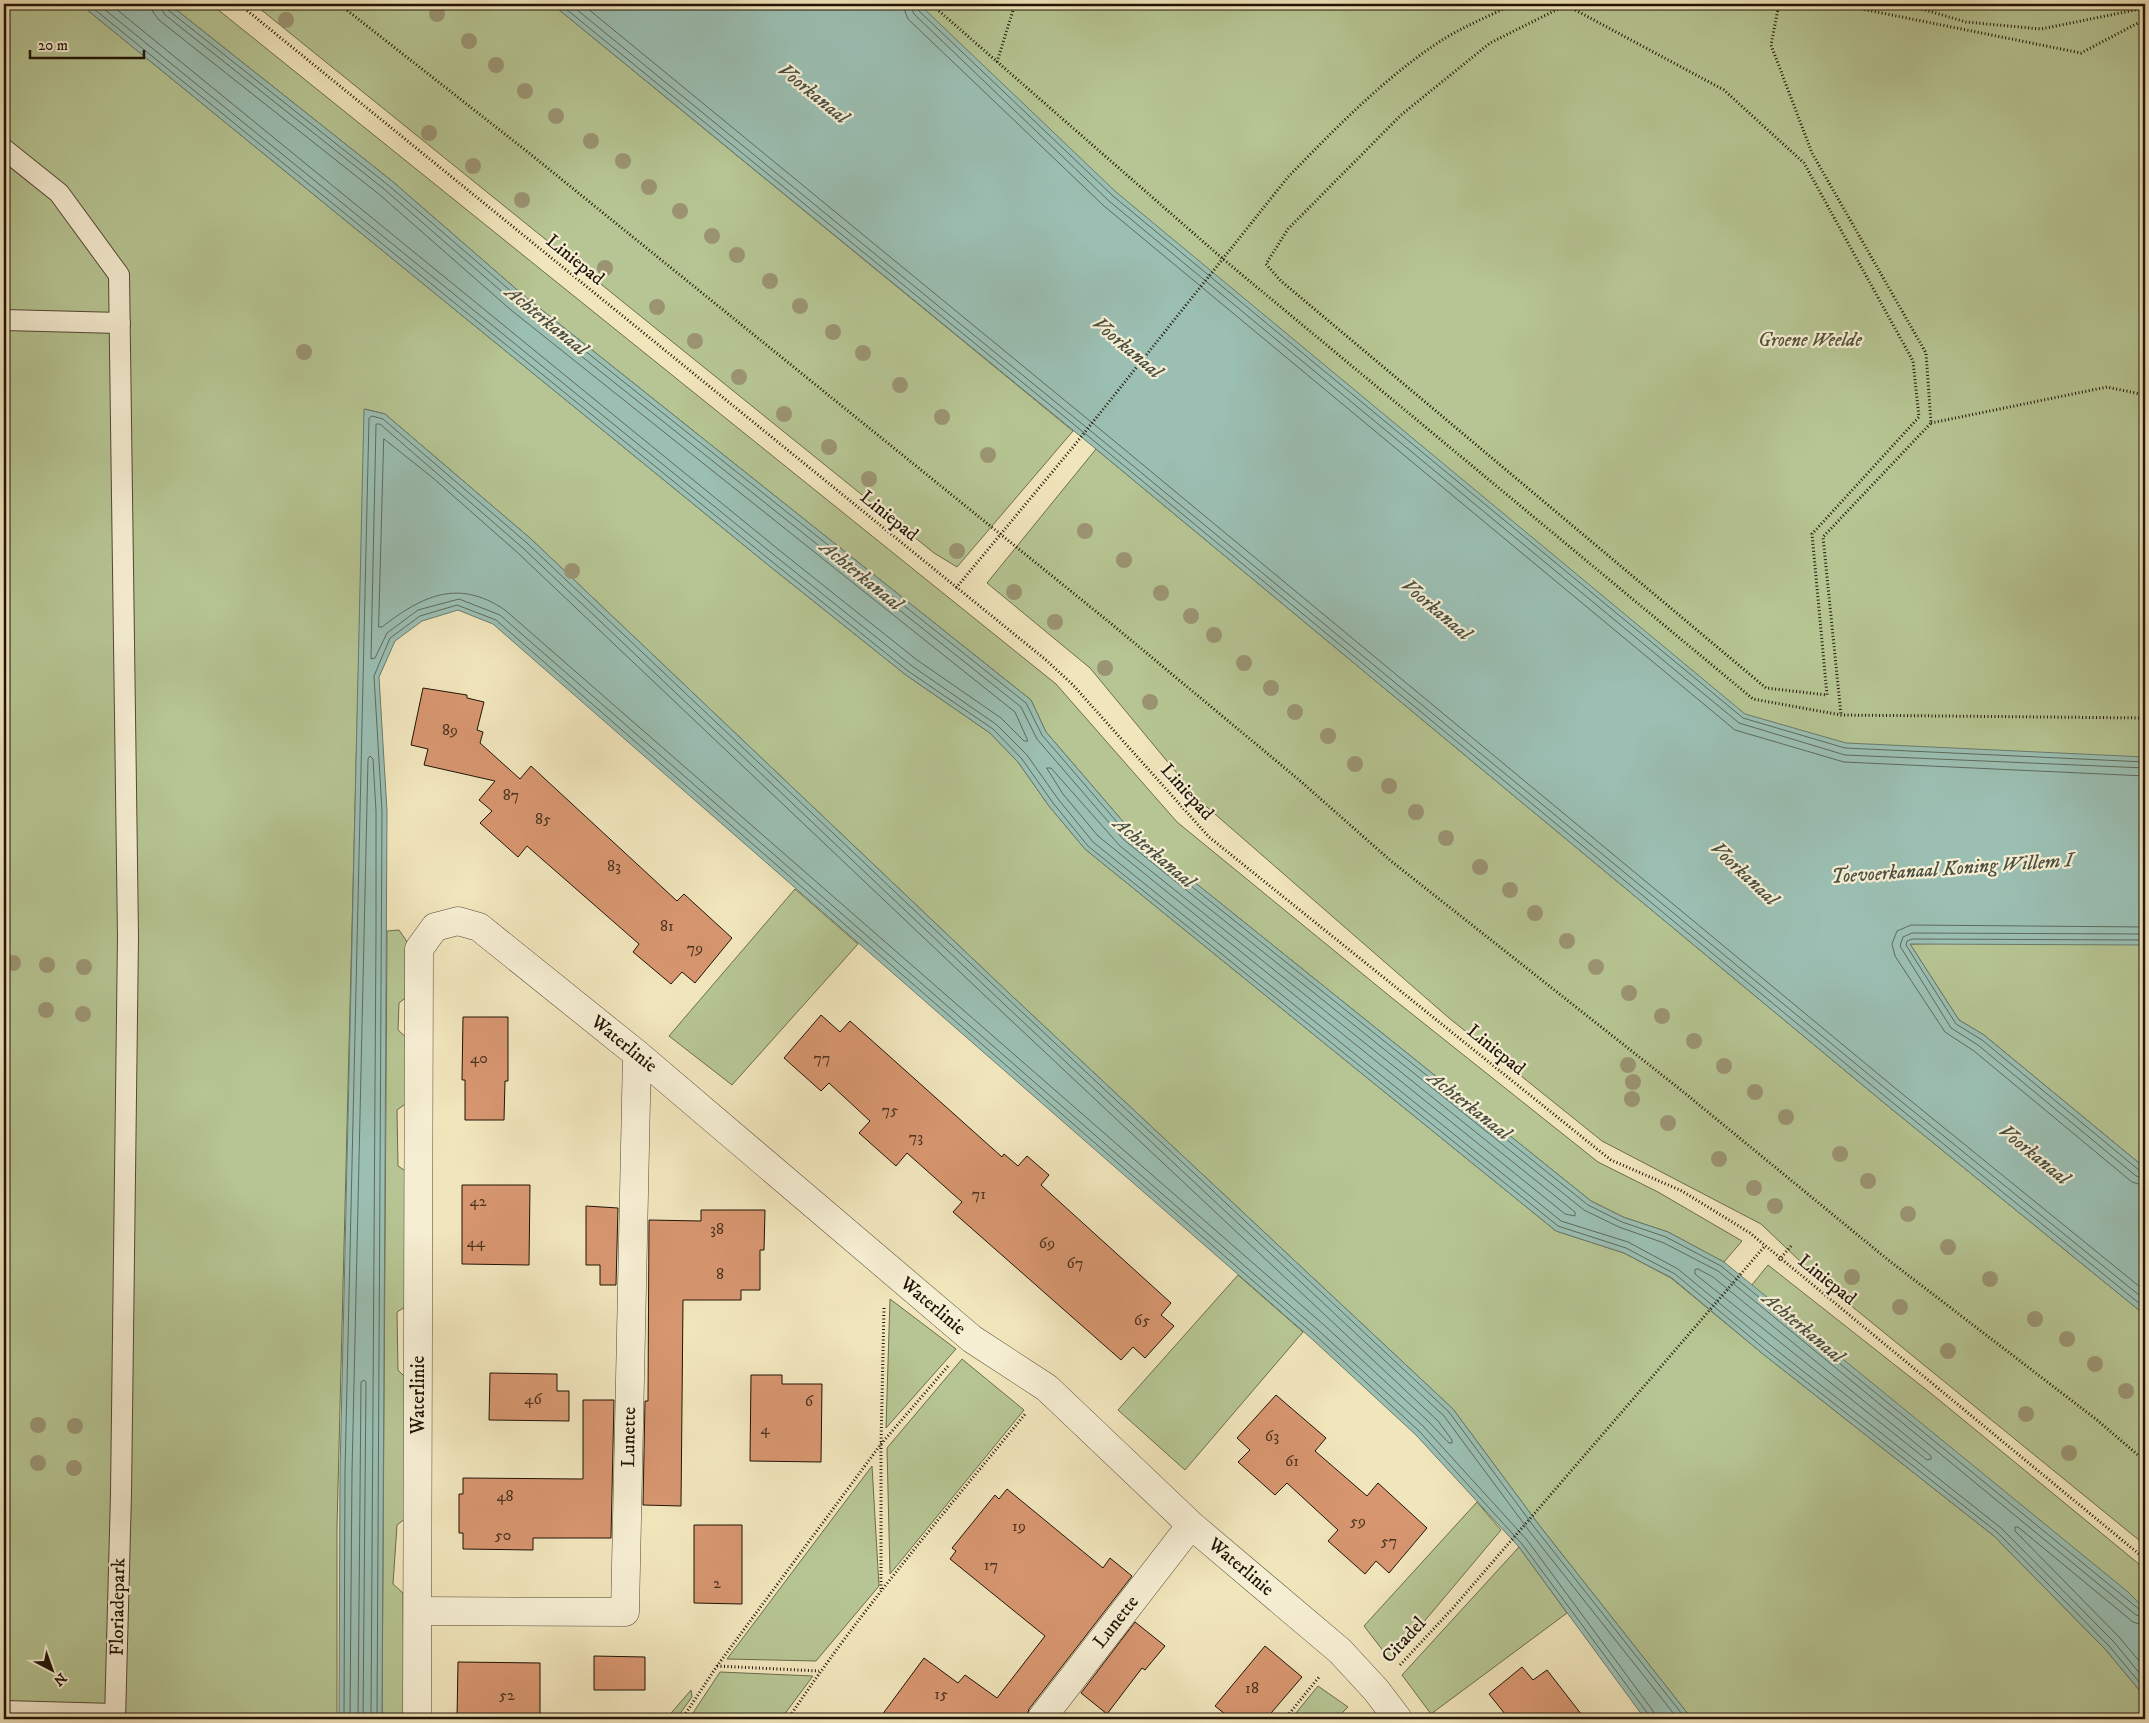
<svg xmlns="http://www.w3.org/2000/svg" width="2149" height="1723" font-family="'IM FELL DW Pica',serif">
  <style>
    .green { fill: #b6c593; stroke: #6b6c4c }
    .water { fill: #9bbfb3; stroke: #6a7b6d }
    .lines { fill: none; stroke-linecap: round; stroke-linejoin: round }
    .shore { stroke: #5e6a5c; stroke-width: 1 }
    .building { fill: #d79670; stroke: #201405 }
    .lane-casing { stroke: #544833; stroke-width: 22 }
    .street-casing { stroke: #544833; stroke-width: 29 }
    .path { stroke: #201405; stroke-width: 3; stroke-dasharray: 1 2.5; stroke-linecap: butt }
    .lane { stroke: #f6eed3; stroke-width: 20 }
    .street { stroke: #f6eed3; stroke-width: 28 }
    .tree { fill: #9b9473 }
    .labels { text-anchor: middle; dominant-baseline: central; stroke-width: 4.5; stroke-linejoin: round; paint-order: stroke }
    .number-label { font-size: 16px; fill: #4e3420 }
    .street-label { font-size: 19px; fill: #201405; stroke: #f6eed3 }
    .park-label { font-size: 19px; font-style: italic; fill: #545237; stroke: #f6eed3 }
    .water-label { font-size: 20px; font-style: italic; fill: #4b5042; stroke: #f6eed3 }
  </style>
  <rect width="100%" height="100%" fill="#f1e5bc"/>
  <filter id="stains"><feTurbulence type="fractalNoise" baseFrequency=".004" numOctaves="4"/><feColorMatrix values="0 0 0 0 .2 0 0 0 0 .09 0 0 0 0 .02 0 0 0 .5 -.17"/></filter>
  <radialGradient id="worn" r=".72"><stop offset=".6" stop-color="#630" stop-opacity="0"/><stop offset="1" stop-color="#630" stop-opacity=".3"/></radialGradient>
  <g class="green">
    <polygon points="4,4 80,4 767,564 906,675 990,733 1018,762 1049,806 1085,849 1556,1231 1624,1253 1671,1278 1763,1354 1994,1536 2106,1650 2145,1697 2145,1719 1692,1719 1539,1525 1453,1409 1012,996 531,539 385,414 365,409 337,1527 337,1719 4,1719"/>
    <polygon points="169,4 211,4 1056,684 1177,822 1392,998 1598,1162 1658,1192 1742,1241 1724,1262 1668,1232 1623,1217 1591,1201 1132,832 1046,732 1031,700 523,295 392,181"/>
    <polygon points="254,4 552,4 1073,431 957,567 934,553"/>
    <polygon points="912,4 2145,4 2145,1168 1984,1035 1959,1020 1910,944 1959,943 1101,184"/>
    <polygon points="1096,449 1883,1102 2145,1315 2145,1545 1822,1282 1761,1224 1602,1141 1449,1018 1200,801 1090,668 987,583"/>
    <polygon points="795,889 858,944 732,1085 669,1036"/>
    <polygon points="399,930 410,946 408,996 399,1003 398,1030 408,1039 408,1102 397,1110 398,1166 407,1172 407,1306 397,1312 398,1370 407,1379 406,1518 397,1525 393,1584 403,1593 404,1719 382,1719 387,931"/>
    <polygon points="1768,1265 1933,1395 2145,1569 2145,1609 1751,1286"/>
    <polygon points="1238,1275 1303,1332 1185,1470 1118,1410"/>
    <polygon points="890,1299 956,1349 886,1428"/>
    <polygon points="962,1359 1024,1410 890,1574 887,1448"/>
    <polygon points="872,1466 879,1586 816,1661 727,1659"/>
    <polygon points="1477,1502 1501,1530 1391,1661 1364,1626"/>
    <polygon points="1519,1547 1567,1613 1431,1714 1402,1675"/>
    <polygon points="720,1672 813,1676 781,1719 689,1719"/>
    <polygon points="1318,1686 1348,1707 1336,1719 1291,1719"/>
    <polygon points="691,1690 692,1697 676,1719 666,1719"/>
  </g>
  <g class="water">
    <polygon points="80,4 169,4 392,181 523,295 1031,700 1046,732 1132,832 1591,1201 1623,1217 1668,1232 1724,1262 2128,1592 2145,1609 2145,1697 2106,1650 1994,1536 1763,1354 1672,1278 1624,1253 1556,1231 1085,849 1049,806 1018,762 990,733 906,675 767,564"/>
    <polygon points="552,4 919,4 1116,192 1745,714 1846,743 2145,757 2145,945 1910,944 1959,1020 1984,1035 2145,1168 2145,1315 1883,1102 1096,449"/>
    <polygon points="364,409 385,414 531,539 1012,996 1453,1409 1539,1525 1692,1719 1645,1719 1519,1547 1416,1435 1312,1339 493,624 458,610 422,621 395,641 379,677 387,811 382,1719 339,1719 340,1472"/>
  </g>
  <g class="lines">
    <g class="shore">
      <polyline points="88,4 770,560 908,671 993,729 1022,759 1053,803 1088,846 1558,1226 1626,1248 1675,1274 1766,1350 1997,1532 2110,1647 2145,1689"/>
      <polyline points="98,4 774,555 912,666 997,725 1027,755 1058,799 1093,842 1561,1221 1628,1242 1678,1269 1770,1345 2001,1528 2114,1642 2145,1680"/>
      <polyline points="110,4 779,550 917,660 1001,718 1024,741 1028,741 1015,712 511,310 380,195 159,20 153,12 152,4"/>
      <polyline points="160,4 164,14 384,189 516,304 1021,707 1037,739 1124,840 1584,1210 1619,1227 1664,1243 1718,1271 2136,1615 2145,1618"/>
      <polyline points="166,4 168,10 388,185 520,299 1026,703 1042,735 1129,836 1588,1205 1622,1222 1666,1237 1721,1266 2140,1610 2145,1612"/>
      <polyline points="560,4 1099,445 1887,1098 2145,1308"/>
      <polyline points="570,4 1103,441 1891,1093 2145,1300"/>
      <polyline points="582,4 1107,435 1895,1088 2145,1291"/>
      <polyline points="902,4 908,19 1104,206 1735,730 1844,762 2145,776"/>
      <polyline points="910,4 914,14 1109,201 1739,723 1845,755 2145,768"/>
      <polyline points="916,4 918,10 1113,196 1743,718 1845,748 2145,762"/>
      <path d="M 384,439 L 433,478 L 518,553 L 999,1009 L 1438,1421 L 1452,1440 L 1452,1443 L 1449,1443 L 1428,1421 L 1324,1325 L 505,610 C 458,578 422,596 382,627 L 379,627 Z"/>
      <polygon points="1047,768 1051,768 1120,846 1575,1212 1575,1216 1565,1214 1098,836 1063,794"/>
      <polyline points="2145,927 1911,925 1897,931 1892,944 1895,956 1945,1032 1974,1051 2132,1182 2145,1186"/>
      <polyline points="2145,934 1912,933 1903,937 1900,946 1951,1028 1978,1045 2136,1176 2145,1178"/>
      <polyline points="2145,940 1912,939 1907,941 1906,945 1956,1024 1982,1040 2140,1171 2145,1172"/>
      <polygon points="1698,1269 1713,1277 1931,1456 1931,1459 1927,1460 1695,1274 1695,1270"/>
      <polyline points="2145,1626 2133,1622 2018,1527 2015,1527 2015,1531 2119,1637 2145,1668"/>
      <polyline points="344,1719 345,1472 369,418 372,416 383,419 527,543 1008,999 1449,1412 1535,1528 1686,1719"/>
      <polyline points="350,1719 352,1472 368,759 370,756 373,759 376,811 376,931 371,1719"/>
      <polyline points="358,1719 361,1382 364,1380 366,1382 363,1719"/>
      <polyline points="377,1719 382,811 374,676 390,638 420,616 457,605 496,620 1315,1335 1419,1431 1522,1544 1648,1714 1649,1719"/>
      <polyline points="1655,1719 1653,1711 1527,1540 1424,1427 1319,1331 500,615 459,599 418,610 387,633 375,658 371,659 376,424 380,424 523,548 1004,1004 1444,1416 1530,1532 1678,1719"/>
    </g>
  </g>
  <g class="building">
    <polygon points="423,688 467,695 467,698 484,702 477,730 483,732 480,743 520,779 531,766 677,901 684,894 732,938 695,983 682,972 671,984 633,952 639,944 527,846 518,857 480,823 492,811 479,800 495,781 424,765 428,749 411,745"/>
    <polygon points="821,1015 840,1032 850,1021 1002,1157 1004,1154 1018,1166 1027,1156 1049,1175 1041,1185 1171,1303 1161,1315 1174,1326 1145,1358 1133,1347 1121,1360 953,1212 962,1202 907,1153 896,1166 859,1133 870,1121 829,1083 821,1091 784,1058"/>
    <polygon points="463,1017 508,1017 508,1081 505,1081 504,1120 465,1120 465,1080 462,1080"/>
    <polygon points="462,1185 530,1185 529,1265 462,1264"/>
    <polygon points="586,1206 618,1208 616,1285 600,1285 600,1265 586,1265"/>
    <polygon points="701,1210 765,1210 764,1250 760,1250 760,1290 741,1290 741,1300 683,1300 681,1506 643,1505 645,1401 648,1401 649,1220 701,1221"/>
    <polygon points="490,1373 557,1374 557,1391 569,1391 569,1421 489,1420"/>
    <polygon points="751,1375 782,1375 782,1384 822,1384 821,1462 750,1461"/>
    <polygon points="1276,1395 1326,1438 1315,1451 1367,1496 1378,1483 1427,1528 1389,1573 1376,1561 1365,1574 1328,1541 1338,1530 1287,1483 1275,1495 1238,1462 1250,1450 1237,1438"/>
    <polygon points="583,1400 614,1400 611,1538 533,1538 533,1550 463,1549 463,1533 459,1533 459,1494 463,1494 463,1478 583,1479"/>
    <polygon points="1007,1489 1103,1568 1110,1558 1132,1576 1029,1709 1026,1719 879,1719 924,1658 958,1683 965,1675 997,1698 1045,1636 950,1559 956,1551 952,1548 995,1495 999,1499"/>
    <polygon points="694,1525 742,1525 742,1604 694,1603"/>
    <polygon points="1135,1622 1165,1646 1145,1670 1142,1668 1107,1714 1081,1693"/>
    <polygon points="1265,1646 1302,1677 1266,1719 1231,1719 1215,1706"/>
    <polygon points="594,1656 645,1657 645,1690 594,1690"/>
    <polygon points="458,1662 540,1663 540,1719 457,1719"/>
    <polygon points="1522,1667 1533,1680 1547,1670 1585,1719 1509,1719 1489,1694"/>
  </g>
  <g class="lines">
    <g class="lane-casing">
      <g id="lane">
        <polyline points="4,149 59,193 119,275 128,936 121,1494 115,1719"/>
        <polyline points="4,320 120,323"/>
        <polyline points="4,1711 115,1714"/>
      </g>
    </g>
    <g class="street-casing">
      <g id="street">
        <polyline points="418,1611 625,1612 637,1054"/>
        <polyline points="417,1719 419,949 435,927 458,921 479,927 637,1054 972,1339 1047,1388 1191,1525 1340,1651 1376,1690 1398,1719"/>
        <polyline points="1041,1719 1191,1525"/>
      </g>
    </g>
    <g class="path">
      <polyline points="239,4 1046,660 1073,685 1209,837 1597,1149 1611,1160 1682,1191 1750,1233 2145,1559"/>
      <polyline points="339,4 529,153 1114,626 1298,779 1391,861 1681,1090 1887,1259 2097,1420 2145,1461"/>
      <polyline points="931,4 1223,259 1753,699 1841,715 2145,718"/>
      <polyline points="1779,4 1771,45 1812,153 1926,353 1931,423 1823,537 1841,715"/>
      <polyline points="1837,4 2081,53 2138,23 2145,22"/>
      <polyline points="1905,4 1966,22 2041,29 2145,8"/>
      <polygon points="1566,5 1724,90 1804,163 1913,361 1919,417 1812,534 1827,695 1766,688 1281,281 1266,264 1288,229 1401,115 1490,43"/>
      <polyline points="1567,5 1594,4"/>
      <polyline points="997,62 1015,4"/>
      <polyline points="1931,423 2107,387 2145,395"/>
      <path d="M 956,588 L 1073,447 L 1288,177 C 1335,129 1383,79 1439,42 C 1462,27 1489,16 1514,4"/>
      <polyline points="1779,1260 1792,1245"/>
      <polyline points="881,1589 881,1444 884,1308"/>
      <polyline points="1400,1665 1453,1608 1764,1247"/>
      <polyline points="717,1666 819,1671"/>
      <polyline points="682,1719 717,1666 881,1444 949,1365"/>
      <path d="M 788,1719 C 860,1611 944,1513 1026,1413"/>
      <polyline points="1285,1719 1319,1677"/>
    </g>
    <use href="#lane" class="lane"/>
    <use href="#street" class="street"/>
  </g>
  <g class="tree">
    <circle cx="437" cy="14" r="8"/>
    <circle cx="286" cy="20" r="8"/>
    <circle cx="469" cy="41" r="8"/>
    <circle cx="496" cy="65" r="8"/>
    <circle cx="525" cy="91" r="8"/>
    <circle cx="556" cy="116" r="8"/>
    <circle cx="429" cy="133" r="8"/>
    <circle cx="591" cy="141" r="8"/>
    <circle cx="623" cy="161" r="8"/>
    <circle cx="473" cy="166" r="8"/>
    <circle cx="649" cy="187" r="8"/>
    <circle cx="522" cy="200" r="8"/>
    <circle cx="680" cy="211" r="8"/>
    <circle cx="712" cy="236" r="8"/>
    <circle cx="737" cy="255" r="8"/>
    <circle cx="605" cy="268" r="8"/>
    <circle cx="770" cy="281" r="8"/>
    <circle cx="800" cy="306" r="8"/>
    <circle cx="657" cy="307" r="8"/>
    <circle cx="833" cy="332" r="8"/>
    <circle cx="695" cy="341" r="8"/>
    <circle cx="304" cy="352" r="8"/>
    <circle cx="863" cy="353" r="8"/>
    <circle cx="739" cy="377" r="8"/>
    <circle cx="900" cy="385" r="8"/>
    <circle cx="784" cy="414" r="8"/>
    <circle cx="942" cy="417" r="8"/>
    <circle cx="829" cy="447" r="8"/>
    <circle cx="988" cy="455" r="8"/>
    <circle cx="869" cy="479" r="8"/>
    <circle cx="1085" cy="531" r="8"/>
    <circle cx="957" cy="551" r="8"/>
    <circle cx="1124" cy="560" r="8"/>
    <circle cx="572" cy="571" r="8"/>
    <circle cx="1014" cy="592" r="8"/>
    <circle cx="1161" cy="593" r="8"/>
    <circle cx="1191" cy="616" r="8"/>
    <circle cx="1055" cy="622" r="8"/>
    <circle cx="1214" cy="635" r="8"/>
    <circle cx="1244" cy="663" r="8"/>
    <circle cx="1105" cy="668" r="8"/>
    <circle cx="1271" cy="688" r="8"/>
    <circle cx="1150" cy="702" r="8"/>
    <circle cx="1295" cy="712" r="8"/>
    <circle cx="1328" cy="736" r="8"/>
    <circle cx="1355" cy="764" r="8"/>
    <circle cx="1389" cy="786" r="8"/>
    <circle cx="1416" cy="812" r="8"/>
    <circle cx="1446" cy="838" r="8"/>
    <circle cx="1480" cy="867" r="8"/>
    <circle cx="1510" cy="890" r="8"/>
    <circle cx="1535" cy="913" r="8"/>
    <circle cx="1567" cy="941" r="8"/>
    <circle cx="13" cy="963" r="8"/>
    <circle cx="47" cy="965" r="8"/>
    <circle cx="84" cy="967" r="8"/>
    <circle cx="1596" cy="967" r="8"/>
    <circle cx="1629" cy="993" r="8"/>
    <circle cx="46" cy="1010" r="8"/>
    <circle cx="83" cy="1014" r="8"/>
    <circle cx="1662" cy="1016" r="8"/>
    <circle cx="1694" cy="1041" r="8"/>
    <circle cx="1628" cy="1065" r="8"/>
    <circle cx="1724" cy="1066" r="8"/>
    <circle cx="1633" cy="1082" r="8"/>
    <circle cx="1755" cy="1092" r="8"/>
    <circle cx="1632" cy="1099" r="8"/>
    <circle cx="1786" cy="1117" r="8"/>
    <circle cx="1668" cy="1123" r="8"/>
    <circle cx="1840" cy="1154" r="8"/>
    <circle cx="1719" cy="1159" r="8"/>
    <circle cx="1868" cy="1181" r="8"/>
    <circle cx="1754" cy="1188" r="8"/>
    <circle cx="1775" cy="1206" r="8"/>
    <circle cx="1908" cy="1214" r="8"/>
    <circle cx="1948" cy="1247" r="8"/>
    <circle cx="1852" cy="1277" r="8"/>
    <circle cx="1990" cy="1279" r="8"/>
    <circle cx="1900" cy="1307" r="8"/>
    <circle cx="2035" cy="1319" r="8"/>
    <circle cx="2067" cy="1339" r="8"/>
    <circle cx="1948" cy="1351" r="8"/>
    <circle cx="2095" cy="1364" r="8"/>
    <circle cx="2126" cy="1391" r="8"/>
    <circle cx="2026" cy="1414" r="8"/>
    <circle cx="38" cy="1425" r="8"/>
    <circle cx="75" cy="1426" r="8"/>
    <circle cx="2069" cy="1453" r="8"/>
    <circle cx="38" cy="1463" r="8"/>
    <circle cx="74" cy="1468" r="8"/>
  </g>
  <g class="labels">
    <g class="number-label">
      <text x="450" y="730">89</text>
      <text x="511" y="795">87</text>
      <text x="543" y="819">85</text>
      <text x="614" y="866">83</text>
      <text x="667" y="926">81</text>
      <text x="695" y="948">79</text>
      <text x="479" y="1058">40</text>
      <text x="822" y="1058">77</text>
      <text x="890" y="1110">75</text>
      <text x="916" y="1137">73</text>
      <text x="979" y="1194">71</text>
      <text x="478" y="1201">42</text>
      <text x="717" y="1229">38</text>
      <text x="476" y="1242">44</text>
      <text x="1047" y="1243">69</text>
      <text x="1075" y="1263">67</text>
      <text x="720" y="1274">8</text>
      <text x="1142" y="1320">65</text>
      <text x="533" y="1399">46</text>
      <text x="809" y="1401">6</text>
      <text x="765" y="1429">4</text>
      <text x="1272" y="1436">63</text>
      <text x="1292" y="1461">61</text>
      <text x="505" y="1496">48</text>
      <text x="1358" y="1521">59</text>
      <text x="1019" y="1526">19</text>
      <text x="503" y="1535">50</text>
      <text x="1389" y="1541">57</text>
      <text x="991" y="1565">17</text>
      <text x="717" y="1583">2</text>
      <text x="1252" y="1688">18</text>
      <text x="941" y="1694">15</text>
      <text x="507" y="1695">52</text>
    </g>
    <g class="street-label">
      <text transform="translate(575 260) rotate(39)">Liniepad</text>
      <text transform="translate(889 516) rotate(39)">Liniepad</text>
      <text transform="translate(1187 792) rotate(48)">Liniepad</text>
      <text transform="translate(624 1044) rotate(39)">Waterlinie</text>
      <text transform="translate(1496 1050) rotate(39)">Liniepad</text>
      <text transform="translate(1827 1280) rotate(39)">Liniepad</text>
      <text transform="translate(933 1306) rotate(40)">Waterlinie</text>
      <text transform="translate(418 1395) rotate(-90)">Waterlinie</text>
      <text transform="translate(629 1437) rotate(-89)">Lunette</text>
      <text transform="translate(1241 1567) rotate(40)">Waterlinie</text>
      <text transform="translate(118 1607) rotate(-89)">Floriadepark</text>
      <text transform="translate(1116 1622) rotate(-52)">Lunette</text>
      <text transform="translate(1404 1640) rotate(-47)">Citadel</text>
    </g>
    <g class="park-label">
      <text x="1810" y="340">Groene Weelde</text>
    </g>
    <g class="water-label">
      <text transform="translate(813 94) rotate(39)">Voorkanaal</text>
      <text transform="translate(546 321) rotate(39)">Achterkanaal</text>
      <text transform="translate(1127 348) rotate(40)">Voorkanaal</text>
      <text transform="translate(861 576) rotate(39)">Achterkanaal</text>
      <text transform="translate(1436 610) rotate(40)">Voorkanaal</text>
      <text transform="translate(1154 853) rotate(40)">Achterkanaal</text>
      <text transform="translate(1952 869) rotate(-4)">Toevoerkanaal Koning Willem I</text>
      <text transform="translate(1744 874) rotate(43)">Voorkanaal</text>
      <text transform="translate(1469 1106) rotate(38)">Achterkanaal</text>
      <text transform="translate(2034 1155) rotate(39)">Voorkanaal</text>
      <text transform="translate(1803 1328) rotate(40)">Achterkanaal</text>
    </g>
  </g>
  <rect width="2149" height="1723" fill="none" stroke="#f1e5bc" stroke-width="20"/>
  <rect x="5" y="5" width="2139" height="1713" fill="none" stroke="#201405" stroke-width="2.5"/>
  <rect x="10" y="10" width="2129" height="1703" fill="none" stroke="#201405"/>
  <g transform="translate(52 1670) rotate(139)" stroke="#f6eed3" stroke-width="4" paint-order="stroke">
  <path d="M0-4L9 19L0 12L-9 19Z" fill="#201405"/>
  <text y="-8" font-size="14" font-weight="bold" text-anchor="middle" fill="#201405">N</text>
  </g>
  <path d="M30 50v8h114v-8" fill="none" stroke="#201405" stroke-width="2.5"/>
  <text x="38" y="50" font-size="15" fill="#201405" stroke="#f6eed3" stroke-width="4" paint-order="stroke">20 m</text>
  <rect width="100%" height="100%" filter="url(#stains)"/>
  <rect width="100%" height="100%" fill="url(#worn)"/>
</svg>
